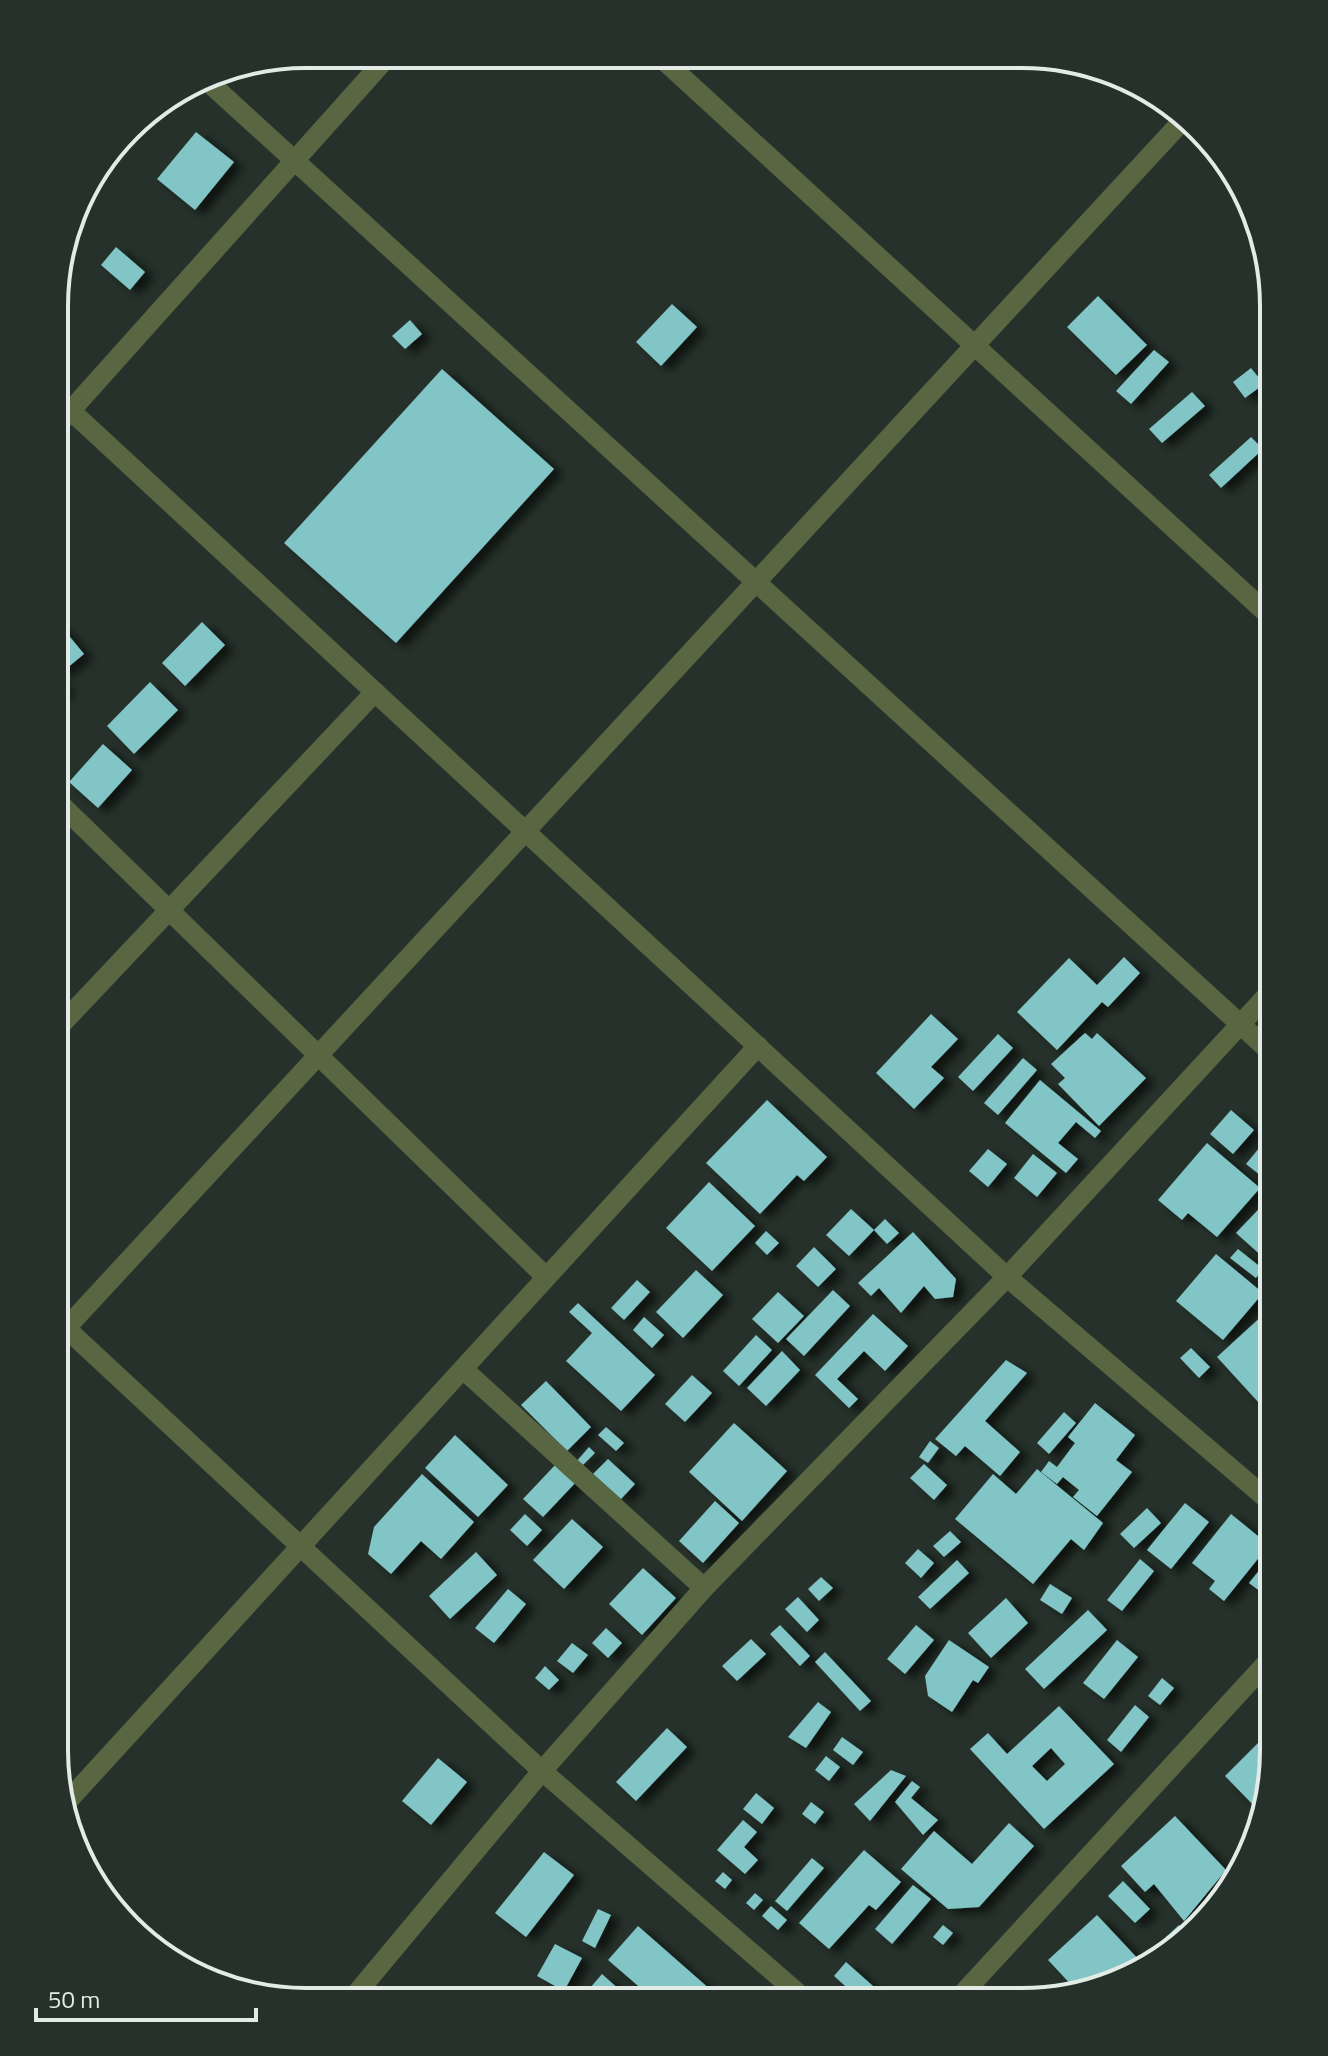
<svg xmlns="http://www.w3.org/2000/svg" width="1328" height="2056" font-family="'Titillium Web',sans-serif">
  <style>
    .building { fill: #82c5c6; fill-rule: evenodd; filter: url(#shadow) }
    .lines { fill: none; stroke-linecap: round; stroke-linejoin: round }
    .minor { stroke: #586642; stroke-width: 20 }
    .rim { fill: none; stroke: #e3ebe6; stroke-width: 4 }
  </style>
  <defs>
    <filter id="shadow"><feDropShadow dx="9" dy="5" stdDeviation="4" flood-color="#0009"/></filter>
  </defs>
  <rect width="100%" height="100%" fill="#25312a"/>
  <g class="building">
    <polygon points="196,132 234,162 195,210 157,179"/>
    <polygon points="116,247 145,272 130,290 101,265"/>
    <polygon points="1098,296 1147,345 1116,375 1067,327"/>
    <polygon points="672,304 697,327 661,366 636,342"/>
    <polygon points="410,320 422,334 405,349 392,336"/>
    <polygon points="1154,350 1169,362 1131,404 1116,391"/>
    <polygon points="1251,368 1264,384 1245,398 1233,382"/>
    <polygon points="442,369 554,469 396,643 284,543"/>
    <polygon points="1192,392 1205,406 1162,443 1149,429"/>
    <polygon points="1274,420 1274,443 1270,446 1259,432"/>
    <polygon points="1251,437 1263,449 1221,488 1209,475"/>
    <polygon points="1274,543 1274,575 1258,557"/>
    <polygon points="56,620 84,654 61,673 56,666"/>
    <polygon points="202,622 225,645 185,686 162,663"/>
    <polygon points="56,676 66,689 56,698"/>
    <polygon points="150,682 178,710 134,754 107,726"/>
    <polygon points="103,744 132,770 98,808 69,782"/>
    <polygon points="1124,957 1140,973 1108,1007 1102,1002 1057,1050 1017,1012 1069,958 1097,985"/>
    <polygon points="931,1014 958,1039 931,1067 944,1078 914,1109 876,1073"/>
    <polygon points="1085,1033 1092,1039 1097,1033 1146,1078 1099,1126 1058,1084 1065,1078 1051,1064"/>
    <polygon points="998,1034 1013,1048 973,1091 958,1077"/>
    <polygon points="1023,1058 1037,1070 998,1115 984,1103"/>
    <polygon points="1040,1080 1101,1131 1095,1138 1076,1122 1058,1143 1078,1159 1066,1173 1005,1123"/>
    <polygon points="767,1100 827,1157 804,1181 797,1175 760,1214 706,1163"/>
    <polygon points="1231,1110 1254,1130 1233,1154 1210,1134"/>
    <polygon points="1274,1130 1274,1186 1246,1164"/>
    <polygon points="1207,1143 1260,1188 1217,1237 1188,1213 1182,1220 1158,1200"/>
    <polygon points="988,1149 1007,1164 988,1187 969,1171"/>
    <polygon points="1033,1154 1057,1173 1037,1197 1014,1178"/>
    <polygon points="709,1182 755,1226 712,1271 666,1228"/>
    <polygon points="1274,1193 1274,1267 1236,1233"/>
    <polygon points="851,1209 874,1230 849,1256 826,1235"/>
    <polygon points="885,1219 899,1233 887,1244 874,1230"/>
    <polygon points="766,1231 779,1243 767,1255 755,1243"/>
    <polygon points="913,1232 956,1279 953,1297 935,1299 924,1286 901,1313 879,1288 871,1296 858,1283"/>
    <polygon points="814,1247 836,1269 818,1287 796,1266"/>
    <polygon points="1238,1249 1263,1269 1256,1278 1230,1258"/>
    <polygon points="1216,1254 1263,1293 1223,1340 1176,1301"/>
    <polygon points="696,1270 723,1295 683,1338 656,1312"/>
    <polygon points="637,1280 650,1292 624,1320 611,1308"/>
    <polygon points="833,1290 850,1306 804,1356 786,1339"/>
    <polygon points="778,1292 804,1316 778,1343 752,1319"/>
    <polygon points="578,1303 655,1375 621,1411 566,1361 592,1333 569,1312"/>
    <polygon points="873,1314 908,1346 885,1371 864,1351 837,1379 858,1399 849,1408 815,1375"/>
    <polygon points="1264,1314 1274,1324 1274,1389 1259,1403 1217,1357"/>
    <polygon points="644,1317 664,1335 652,1348 633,1330"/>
    <polygon points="756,1335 772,1350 739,1386 723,1371"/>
    <polygon points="1191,1348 1210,1367 1199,1378 1180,1358"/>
    <polygon points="782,1351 800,1370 766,1406 747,1388"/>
    <polygon points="1006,1360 1027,1373 985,1421 1020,1452 1000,1476 965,1446 956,1456 935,1439"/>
    <polygon points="692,1375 712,1393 685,1422 665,1404"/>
    <polygon points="546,1381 591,1427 567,1451 521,1405"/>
    <polygon points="1095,1403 1135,1435 1116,1460 1132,1472 1097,1516 1073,1497 1079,1490 1063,1477 1057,1484 1041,1472 1049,1461 1057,1467 1075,1443 1068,1437"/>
    <polygon points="1064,1412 1076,1423 1049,1454 1037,1443"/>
    <polygon points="734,1423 787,1471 742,1521 689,1472"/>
    <polygon points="606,1427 624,1443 616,1451 598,1435"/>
    <polygon points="455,1435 508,1485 478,1517 425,1468"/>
    <polygon points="930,1441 939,1448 928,1463 919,1457"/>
    <polygon points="589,1447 595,1453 581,1467 576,1462"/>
    <polygon points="608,1459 635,1484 621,1499 593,1474"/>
    <polygon points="557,1463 577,1481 543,1517 523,1499"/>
    <polygon points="924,1464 947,1485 934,1500 910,1478"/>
    <polygon points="1037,1469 1103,1523 1084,1550 1071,1539 1033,1584 955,1519 993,1474 1016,1494"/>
    <polygon points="422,1474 474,1522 441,1559 421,1541 391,1574 368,1554 374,1527"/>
    <polygon points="715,1501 739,1523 703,1563 679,1541"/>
    <polygon points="1185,1503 1209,1522 1171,1569 1147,1550"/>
    <polygon points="1147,1508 1161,1523 1134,1548 1120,1534"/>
    <polygon points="525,1514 542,1530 527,1546 510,1530"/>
    <polygon points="1231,1514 1269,1545 1224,1601 1209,1589 1215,1581 1192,1563"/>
    <polygon points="572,1519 603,1547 564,1589 533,1560"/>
    <polygon points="950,1531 961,1542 944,1557 933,1546"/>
    <polygon points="918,1549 934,1563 921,1578 905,1563"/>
    <polygon points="476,1552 497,1575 450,1619 429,1596"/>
    <polygon points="1274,1552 1273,1584 1265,1595 1249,1583"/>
    <polygon points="1140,1559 1154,1571 1122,1611 1107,1600"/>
    <polygon points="957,1560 969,1573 930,1609 918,1597"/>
    <polygon points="643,1568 676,1598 642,1635 609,1604"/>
    <polygon points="821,1577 833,1588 819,1601 808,1589"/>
    <polygon points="1050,1584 1072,1598 1062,1614 1040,1600"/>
    <polygon points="508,1589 526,1604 494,1643 475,1628"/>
    <polygon points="798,1597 819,1620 807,1632 785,1609"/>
    <polygon points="1006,1598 1028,1623 991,1658 968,1633"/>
    <polygon points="1088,1610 1107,1630 1044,1689 1025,1669"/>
    <polygon points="780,1625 810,1656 800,1666 770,1634"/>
    <polygon points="916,1625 934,1640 905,1674 887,1659"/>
    <polygon points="606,1628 622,1643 608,1658 592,1643"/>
    <polygon points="751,1639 766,1654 737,1681 722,1666"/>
    <polygon points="949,1640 989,1667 978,1683 973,1680 952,1712 928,1696 925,1676"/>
    <polygon points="1117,1640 1138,1657 1104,1699 1083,1683"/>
    <polygon points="572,1643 588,1655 573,1673 557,1661"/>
    <polygon points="825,1652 871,1701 860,1711 815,1662"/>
    <polygon points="545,1666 559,1680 549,1690 535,1678"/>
    <polygon points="1162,1678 1174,1688 1160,1705 1148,1696"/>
    <polygon points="818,1702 831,1712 806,1748 788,1737"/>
    <polygon points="1135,1705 1149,1717 1121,1752 1107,1740"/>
    <path d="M 1059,1706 L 1114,1764 L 1044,1829 L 970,1749 L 988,1733 L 1007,1754 ZM 1051,1748 L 1065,1764 L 1047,1781 L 1032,1766 Z"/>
    <polygon points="667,1728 687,1747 636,1801 616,1782"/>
    <polygon points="1267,1734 1273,1740 1273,1767 1262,1814 1225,1776"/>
    <polygon points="842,1737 863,1752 853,1765 833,1750"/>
    <polygon points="826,1756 840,1767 829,1781 815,1770"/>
    <polygon points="438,1758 467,1782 431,1825 402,1801"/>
    <polygon points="891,1770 906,1776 870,1821 854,1804"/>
    <polygon points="912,1781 920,1787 911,1798 938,1820 923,1835 895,1802"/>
    <polygon points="756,1793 774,1808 762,1824 743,1809"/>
    <polygon points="811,1802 824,1812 815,1824 802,1814"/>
    <polygon points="1175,1816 1226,1870 1184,1921 1154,1884 1145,1892 1121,1866"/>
    <polygon points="743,1820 757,1832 744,1847 758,1860 745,1874 717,1850"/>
    <polygon points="1009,1823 1034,1846 979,1907 948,1909 901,1869 934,1831 972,1864"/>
    <polygon points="864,1850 901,1882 876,1910 869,1905 829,1949 799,1923"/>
    <polygon points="544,1852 574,1875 526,1937 495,1913"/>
    <polygon points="812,1858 824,1868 787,1911 775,1901"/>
    <polygon points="723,1872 732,1880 725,1889 715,1881"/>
    <polygon points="1123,1881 1150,1909 1135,1923 1108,1896"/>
    <polygon points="913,1885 931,1899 892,1944 875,1929"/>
    <polygon points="755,1893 763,1900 754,1910 746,1903"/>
    <polygon points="771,1906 787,1920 778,1930 762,1916"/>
    <polygon points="598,1909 611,1915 595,1948 582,1941"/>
    <polygon points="1097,1915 1140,1961 1117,1983 1077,1991 1048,1960"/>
    <polygon points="943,1925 953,1933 943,1945 933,1937"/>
    <polygon points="1179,1925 1185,1931 1171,1942 1166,1937"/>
    <polygon points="638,1926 720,1998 723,2001 635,2001 644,1991 608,1960"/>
    <polygon points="555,1944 582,1958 564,1991 537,1976"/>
    <polygon points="846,1962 891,2002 863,2002 834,1976"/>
    <polygon points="602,1974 632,2001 579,2001"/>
    <polygon points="1035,1987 1046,1997 1021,2002"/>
  </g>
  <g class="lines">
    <g class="minor">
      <polyline points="658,55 1274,620"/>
      <polyline points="203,77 1274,1055"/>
      <polyline points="56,397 1007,1277 1274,1505"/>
      <polyline points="56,427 390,54"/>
      <polyline points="55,799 546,1277"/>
      <polyline points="55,1031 375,692"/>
      <polyline points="55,1318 542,1771 807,2001"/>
      <polyline points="55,1340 1185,118"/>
      <polyline points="463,1369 704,1588"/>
      <polyline points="65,1804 758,1046"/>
      <polyline points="351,2000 542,1771 704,1588 1007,1277 1274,988"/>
      <polyline points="955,2002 1273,1656"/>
    </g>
  </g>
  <path d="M0 0H1328V2056H0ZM306 68H1022A238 238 0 0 1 1260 306V1750A238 238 0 0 1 1022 1988H306A238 238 0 0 1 68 1750V306A238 238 0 0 1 306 68Z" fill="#25312a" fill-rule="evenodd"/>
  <path class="rim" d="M306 68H1022A238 238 0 0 1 1260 306V1750A238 238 0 0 1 1022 1988H306A238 238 0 0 1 68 1750V306A238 238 0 0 1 306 68Z"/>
  <path d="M36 2008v12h220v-12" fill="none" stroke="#e3ebe6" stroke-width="4"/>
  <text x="48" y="2008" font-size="24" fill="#e3ebe6" stroke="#25312a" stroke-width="6" paint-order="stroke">50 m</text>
</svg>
